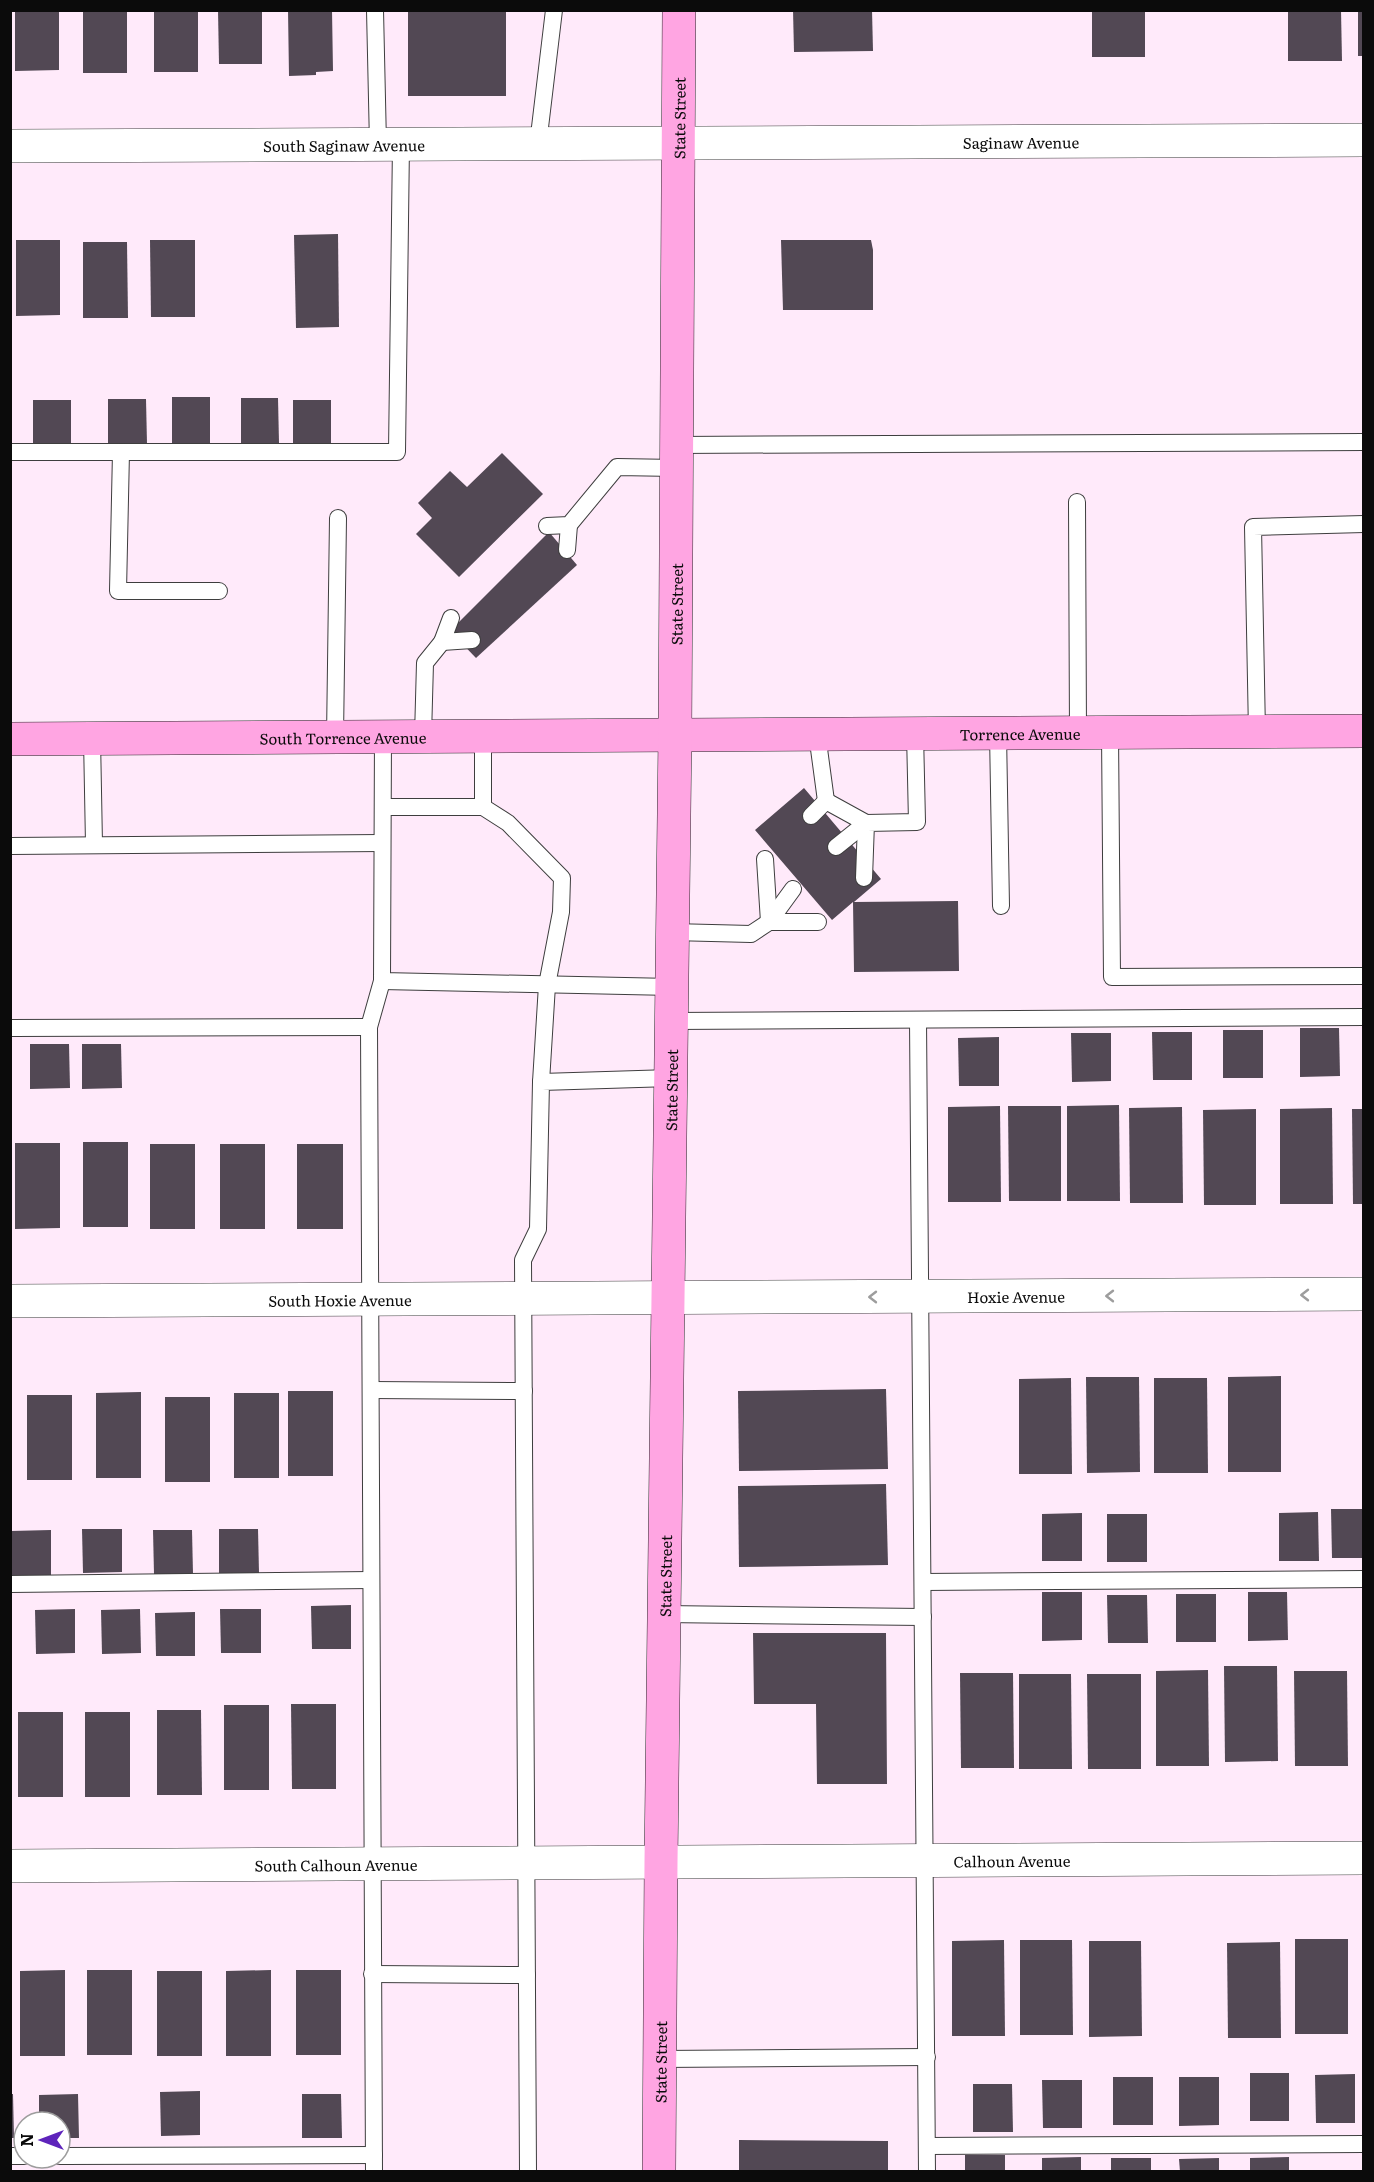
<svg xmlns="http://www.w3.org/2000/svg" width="1374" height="2182" font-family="Literata,serif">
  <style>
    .building { fill: #524854 }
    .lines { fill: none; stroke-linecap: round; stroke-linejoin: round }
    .lane-casing { stroke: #3e3e3e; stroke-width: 18 }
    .street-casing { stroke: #3e3e3e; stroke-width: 34 }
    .secondary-casing { stroke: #2d2d2d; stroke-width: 34 }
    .lane { stroke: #fff; stroke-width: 16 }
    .street { stroke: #fff; stroke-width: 33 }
    .secondary { stroke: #ffa5e2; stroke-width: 33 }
    .oneway { stroke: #9d9d9d }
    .labels { text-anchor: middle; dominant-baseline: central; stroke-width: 6; stroke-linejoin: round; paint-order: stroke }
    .street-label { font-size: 15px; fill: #0b0b0b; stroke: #fff }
  </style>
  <rect width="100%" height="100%" fill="#ffeafa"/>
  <g class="building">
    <polygon points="15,10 59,10 59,70 15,71"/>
    <rect x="83" y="10" width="44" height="63"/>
    <rect x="154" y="10" width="44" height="62"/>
    <polygon points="218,10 262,10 262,64 219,64"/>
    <polygon points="288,10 332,10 333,71 316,72 316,75 289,76"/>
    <rect x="408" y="10" width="98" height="86"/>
    <polygon points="793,10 872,10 873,51 794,52"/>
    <rect x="1092" y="10" width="53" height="47"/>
    <polygon points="1288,10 1341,10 1342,61 1288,61"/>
    <rect x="1358" y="10" width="6" height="46"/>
    <polygon points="338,234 339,327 296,328 294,235"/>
    <polygon points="16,240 60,240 60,315 16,316"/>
    <polygon points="150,240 195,240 195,317 151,317"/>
    <polygon points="781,240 871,240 873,250 873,310 783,310"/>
    <polygon points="83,242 127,242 128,318 83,318"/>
    <rect x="172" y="397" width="38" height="46"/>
    <polygon points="241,398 278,398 279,443 241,443"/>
    <polygon points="108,399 146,399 147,444 108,444"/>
    <rect x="33" y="400" width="38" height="46"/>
    <rect x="293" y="400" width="38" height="45"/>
    <polygon points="502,453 543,494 459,577 416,534 432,518 418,503 450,471 467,487"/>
    <polygon points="549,532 577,565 476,658 450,631"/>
    <polygon points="804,788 881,879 854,902 958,901 959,971 854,972 853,902 832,920 755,830"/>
    <polygon points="1300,1028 1339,1028 1340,1076 1300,1077"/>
    <rect x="1223" y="1030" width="40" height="48"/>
    <polygon points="1152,1032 1192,1032 1192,1080 1153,1080"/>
    <polygon points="1071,1033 1111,1033 1111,1081 1072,1082"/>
    <polygon points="999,1037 999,1086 959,1086 958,1038"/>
    <polygon points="30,1044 69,1044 70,1088 30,1089"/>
    <polygon points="82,1044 121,1044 122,1088 82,1089"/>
    <polygon points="1119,1105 1120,1201 1067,1201 1067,1106"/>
    <polygon points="1000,1106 1001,1202 948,1202 948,1107"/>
    <polygon points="1008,1106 1061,1106 1061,1201 1009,1201"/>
    <polygon points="1182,1107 1183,1203 1130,1203 1129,1108"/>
    <polygon points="1332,1108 1333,1204 1280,1204 1280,1109"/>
    <polygon points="1256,1109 1256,1205 1204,1205 1203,1110"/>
    <polygon points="1352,1109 1364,1109 1364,1204 1353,1204"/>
    <rect x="83" y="1142" width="45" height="85"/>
    <polygon points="15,1143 60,1143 60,1228 15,1229"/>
    <rect x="150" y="1144" width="45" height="85"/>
    <rect x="220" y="1144" width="45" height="85"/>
    <rect x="297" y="1144" width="46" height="85"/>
    <polygon points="1281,1376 1281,1472 1228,1472 1228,1377"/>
    <polygon points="1086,1377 1139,1377 1140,1472 1087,1473"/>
    <polygon points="1071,1378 1072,1474 1019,1474 1019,1379"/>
    <polygon points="1154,1378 1207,1378 1208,1473 1154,1473"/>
    <polygon points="886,1389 888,1469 739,1471 738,1391"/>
    <rect x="288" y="1391" width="45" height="85"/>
    <polygon points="141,1392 141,1478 96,1478 96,1393"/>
    <rect x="234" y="1393" width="45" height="85"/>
    <rect x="27" y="1395" width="45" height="85"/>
    <rect x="165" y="1397" width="45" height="85"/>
    <polygon points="886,1484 888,1565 739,1567 738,1486"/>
    <polygon points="1331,1509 1364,1509 1364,1558 1332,1558"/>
    <polygon points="1318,1512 1319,1561 1279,1561 1279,1513"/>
    <polygon points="1082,1513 1082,1561 1042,1561 1042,1514"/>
    <rect x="1107" y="1514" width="40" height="48"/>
    <polygon points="82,1529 122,1529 122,1572 83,1573"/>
    <polygon points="219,1529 258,1529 259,1573 219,1573"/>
    <polygon points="51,1530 51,1575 12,1575 11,1531"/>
    <polygon points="153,1530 192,1530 193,1574 154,1574"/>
    <polygon points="1042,1592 1082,1592 1082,1640 1042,1641"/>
    <polygon points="1248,1592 1287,1592 1288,1640 1248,1641"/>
    <rect x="1176" y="1594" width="40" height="48"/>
    <polygon points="1107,1595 1147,1595 1148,1643 1108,1643"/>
    <polygon points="351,1605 351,1649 312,1649 311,1606"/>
    <polygon points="75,1609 75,1653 36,1654 35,1610"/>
    <polygon points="140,1609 141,1653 102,1654 101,1610"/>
    <polygon points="220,1609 261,1609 261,1653 221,1653"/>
    <polygon points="195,1612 195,1656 156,1656 155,1613"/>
    <polygon points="753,1633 886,1633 887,1784 817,1784 816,1704 754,1704"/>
    <polygon points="1224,1666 1277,1666 1278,1761 1225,1762"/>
    <polygon points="1208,1670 1209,1766 1156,1766 1156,1671"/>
    <polygon points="1294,1671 1347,1671 1348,1766 1295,1766"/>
    <polygon points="960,1673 1013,1673 1014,1768 961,1768"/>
    <polygon points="1019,1674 1071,1674 1072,1769 1019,1769"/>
    <polygon points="1087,1674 1141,1674 1141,1769 1088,1769"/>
    <polygon points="291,1704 336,1704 336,1789 292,1789"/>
    <rect x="224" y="1705" width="45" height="85"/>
    <polygon points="157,1710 201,1710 202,1795 157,1795"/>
    <rect x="18" y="1712" width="45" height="85"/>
    <rect x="85" y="1712" width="45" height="85"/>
    <rect x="1295" y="1939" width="53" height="95"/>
    <polygon points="1004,1940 1005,2036 952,2036 952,1941"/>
    <polygon points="1020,1940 1072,1940 1073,2035 1020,2035"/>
    <polygon points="1089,1941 1141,1941 1142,2036 1089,2037"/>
    <polygon points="1280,1942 1281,2038 1228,2038 1227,1943"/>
    <polygon points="65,1970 65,2056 20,2056 20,1971"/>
    <rect x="87" y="1970" width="45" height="85"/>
    <polygon points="271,1970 271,2056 226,2056 226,1971"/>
    <rect x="296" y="1970" width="45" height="85"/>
    <rect x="157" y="1971" width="45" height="85"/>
    <rect x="1250" y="2073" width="39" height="48"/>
    <polygon points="1355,2074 1355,2123 1316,2123 1315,2075"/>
    <rect x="1113" y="2077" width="40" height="48"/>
    <polygon points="1179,2077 1219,2077 1219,2125 1179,2126"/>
    <polygon points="1042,2080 1082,2080 1082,2128 1043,2128"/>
    <polygon points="973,2084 1012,2084 1013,2132 973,2132"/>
    <polygon points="200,2091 200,2135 161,2136 160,2092"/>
    <polygon points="10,2094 13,2094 14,2138 10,2138"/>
    <polygon points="78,2094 79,2138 60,2138 60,2122 39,2122 39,2095"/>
    <polygon points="302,2094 341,2094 342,2138 302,2138"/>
    <polygon points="739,2140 888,2141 888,2172 739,2172"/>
    <rect x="965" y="2155" width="40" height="17"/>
    <polygon points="1081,2157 1081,2172 1042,2172 1042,2158"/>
    <polygon points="1289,2157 1289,2172 1250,2172 1250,2158"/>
    <rect x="1111" y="2158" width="40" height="14"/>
    <polygon points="1219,2158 1219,2172 1180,2172 1179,2159"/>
  </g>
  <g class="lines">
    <g class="lane-casing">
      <g id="lane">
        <polyline points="375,10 378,144"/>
        <polyline points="538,144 554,10"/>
        <polyline points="676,445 1364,442"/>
        <polyline points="10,452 397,452 401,144"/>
        <polyline points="121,452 118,591 219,591"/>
        <polyline points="1077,502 1078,733"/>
        <polyline points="547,526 569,525 617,467 676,468"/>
        <polyline points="567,550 569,525"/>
        <polyline points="451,618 442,642 472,640"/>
        <polyline points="1110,732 1112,977 1364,976"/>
        <polyline points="1257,732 1253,527 1364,524"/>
        <polyline points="998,733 1001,906"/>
        <polyline points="817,734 826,801"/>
        <polyline points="383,736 382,981 672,987"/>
        <polyline points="423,736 425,663 442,642"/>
        <polyline points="483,736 483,807 508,823 562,878 561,912 547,985 541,1082"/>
        <polyline points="335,737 338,518"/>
        <polyline points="92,738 94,844"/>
        <polyline points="383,807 483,807"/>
        <polyline points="811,816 826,801 866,823 836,847"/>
        <polyline points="10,846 382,843"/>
        <polyline points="765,859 769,922"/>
        <polyline points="864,878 866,823 917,822 915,733"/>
        <polyline points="769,922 793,889"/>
        <polyline points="672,932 751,934 769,922 818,922"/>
        <polyline points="918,1020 927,2172"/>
        <polyline points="671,1021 1364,1017"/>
        <polyline points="10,1028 369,1027"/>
        <polyline points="371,1390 524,1391"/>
        <polyline points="923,1582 1364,1579"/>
        <polyline points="10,1584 371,1580"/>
        <polyline points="664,1614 923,1617"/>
        <polyline points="372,1974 527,1975"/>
        <polyline points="660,2059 927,2057"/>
        <polyline points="927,2146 1364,2144"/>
        <polyline points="10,2156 24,2156"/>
        <polyline points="60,2156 374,2155"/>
        <polyline points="374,2172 369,1027 382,981"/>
        <polyline points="528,2172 523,1260 538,1229 541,1082 671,1078"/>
      </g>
    </g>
    <g class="street-casing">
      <g id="street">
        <path id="s1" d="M 10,146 L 1364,140"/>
        <path id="s2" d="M 10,1301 L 1364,1294"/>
        <path id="s3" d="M 10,1866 L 1364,1858"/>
      </g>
    </g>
    <g class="secondary-casing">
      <g id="secondary">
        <path id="s4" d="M 10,739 L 1364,731"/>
        <path id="s5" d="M 659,2172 L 661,1862 L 675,734 L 679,10"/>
      </g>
    </g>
    <use href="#lane" class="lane"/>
    <use href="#street" class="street"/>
    <use href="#secondary" class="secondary"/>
  </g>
  <defs><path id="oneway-chevron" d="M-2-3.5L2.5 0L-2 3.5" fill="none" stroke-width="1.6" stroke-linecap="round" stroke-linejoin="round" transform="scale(1.5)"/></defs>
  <g class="oneway">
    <use href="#oneway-chevron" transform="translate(1305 1295) rotate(180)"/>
    <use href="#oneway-chevron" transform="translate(1110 1296) rotate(180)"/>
    <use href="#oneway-chevron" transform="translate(873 1297) rotate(180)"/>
  </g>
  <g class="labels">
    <g class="street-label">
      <text stroke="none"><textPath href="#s5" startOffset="2054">State Street</textPath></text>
      <text stroke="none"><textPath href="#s1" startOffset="1011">Saginaw Avenue</textPath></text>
      <text stroke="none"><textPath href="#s1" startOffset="334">South Saginaw Avenue</textPath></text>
      <text stroke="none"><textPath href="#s5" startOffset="1568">State Street</textPath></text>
      <text stroke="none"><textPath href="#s4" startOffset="1010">Torrence Avenue</textPath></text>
      <text stroke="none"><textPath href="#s4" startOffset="333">South Torrence Avenue</textPath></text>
      <text stroke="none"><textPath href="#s5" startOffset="1082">State Street</textPath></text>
      <text stroke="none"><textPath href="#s2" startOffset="1006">Hoxie Avenue</textPath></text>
      <text stroke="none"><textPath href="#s2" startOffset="330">South Hoxie Avenue</textPath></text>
      <text stroke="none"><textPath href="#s5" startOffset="596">State Street</textPath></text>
      <text stroke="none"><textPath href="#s3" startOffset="1002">Calhoun Avenue</textPath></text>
      <text stroke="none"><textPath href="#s3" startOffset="326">South Calhoun Avenue</textPath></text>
      <text stroke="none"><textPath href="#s5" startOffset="110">State Street</textPath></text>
    </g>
  </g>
  <rect width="1374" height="2182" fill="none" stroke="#0b0b0b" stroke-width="24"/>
  <g transform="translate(42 2140) rotate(270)"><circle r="28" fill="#ffffff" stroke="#9d9d9d" stroke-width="1.5"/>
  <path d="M0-4.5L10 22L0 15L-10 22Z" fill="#5e24bb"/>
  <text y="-9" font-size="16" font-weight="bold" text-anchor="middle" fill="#0b0b0b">N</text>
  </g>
</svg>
